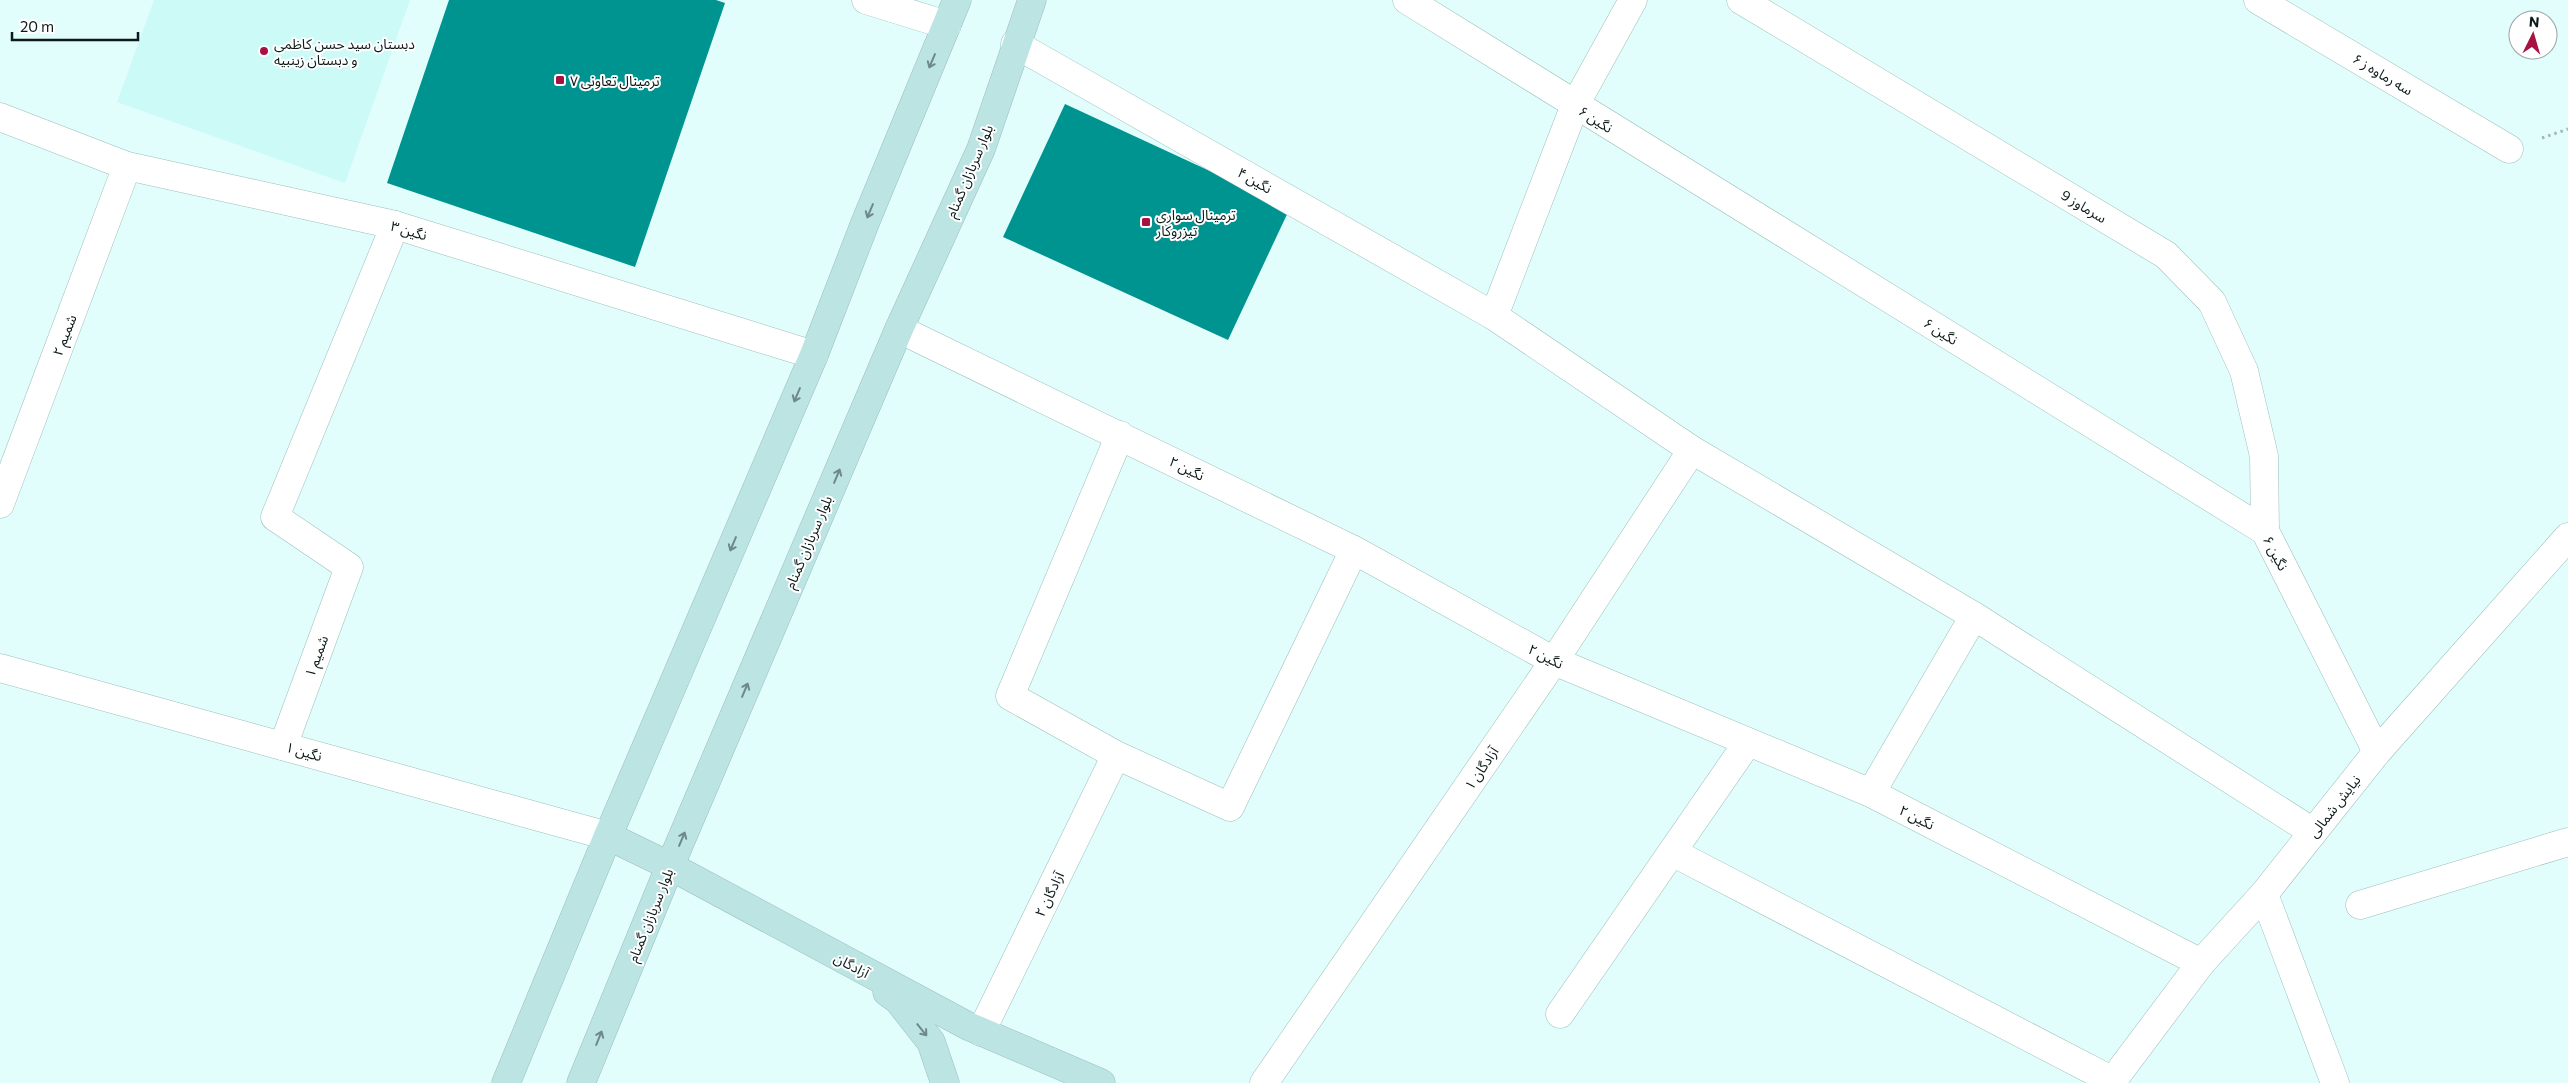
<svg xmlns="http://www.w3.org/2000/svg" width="2568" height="1083" font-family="Commissioner,'Noto Sans Arabic',sans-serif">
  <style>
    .built { fill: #cbfaf7 }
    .building { fill: #009490 }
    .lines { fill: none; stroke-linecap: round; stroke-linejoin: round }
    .minor-casing { stroke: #9bbebc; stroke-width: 29 }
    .tertiary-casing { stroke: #9bbebc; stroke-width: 29 }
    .secondary-casing { stroke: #9bbebc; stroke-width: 29 }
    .path { stroke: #9fb7b6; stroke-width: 3; stroke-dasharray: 2.5 4; stroke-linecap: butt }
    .minor { stroke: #fff; stroke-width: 28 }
    .tertiary { stroke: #fff; stroke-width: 28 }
    .secondary { stroke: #bce4e3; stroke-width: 28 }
    .oneway { stroke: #6d8988 }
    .poi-dot { fill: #a81242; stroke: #fff; stroke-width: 2 }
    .labels { text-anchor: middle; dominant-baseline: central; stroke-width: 4; stroke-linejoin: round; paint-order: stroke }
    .poi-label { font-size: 14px; fill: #0c1a19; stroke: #fff; text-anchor: start }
    .street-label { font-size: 14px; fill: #0c1a19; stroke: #fff }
  </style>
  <rect width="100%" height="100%" fill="#e1fefc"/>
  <polygon class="built" points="154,0 410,0 345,183 117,102"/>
  <g class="building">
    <polygon points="449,0 716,0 725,3 635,267 387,183"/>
    <polygon points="1065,104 1290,208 1228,340 1003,237"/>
  </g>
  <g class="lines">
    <g class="minor-casing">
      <g id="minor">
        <polyline points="866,0 947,25"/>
        <polyline points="1407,0 2265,531 2377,752"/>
        <polyline points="1633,0 1575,105 1494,316 1692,450 1974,616 2313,832"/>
        <polyline points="1741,0 2166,255 2212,302 2244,371 2264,456 2265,531"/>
        <polyline points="2258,0 2509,149"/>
        <polyline points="1015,44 1494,316"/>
        <polyline points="0,117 127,166 395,225 814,355"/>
        <polyline points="899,329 1354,550 1554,661 1871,793 2201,963"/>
        <polyline points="1120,435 1010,696 1116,755 1230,807 1354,550"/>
        <polyline points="0,504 127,166"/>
        <polyline points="0,668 608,836"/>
        <polyline points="283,746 349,567 275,517 395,225"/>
        <polyline points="1871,793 1974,616"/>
        <polyline points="1672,852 2113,1081"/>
        <polyline points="2264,894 2335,1083"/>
        <polyline points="2360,905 2568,842"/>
        <polyline points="1560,1014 1748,742"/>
        <polyline points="981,1032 1116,755"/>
        <polyline points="1264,1083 1554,661 1692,450"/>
      </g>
    </g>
    <g class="tertiary-casing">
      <polyline id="tertiary" points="2111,1083 2201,963 2264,894 2377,752 2568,537"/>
    </g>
    <g class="secondary-casing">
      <g id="secondary">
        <polyline points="608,836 670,866 968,1026 1101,1083"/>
        <polyline points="887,992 898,1000 931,1042 945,1083"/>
        <polyline points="506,1083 608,836 814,355 865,223 957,0"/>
        <polyline points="581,1083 670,866 899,329 981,149 1032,0"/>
      </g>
    </g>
    <polyline class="path" points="2542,138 2568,129"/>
    <use href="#minor" class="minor"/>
    <use href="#tertiary" class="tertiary"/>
    <use href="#secondary" class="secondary"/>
  </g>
  <defs><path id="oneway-shaft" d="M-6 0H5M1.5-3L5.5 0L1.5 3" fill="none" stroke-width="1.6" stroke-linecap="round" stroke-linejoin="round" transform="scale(1.25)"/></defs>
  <g class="oneway">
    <use href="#oneway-shaft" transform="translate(932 61) rotate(113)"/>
    <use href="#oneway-shaft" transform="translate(870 211) rotate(113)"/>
    <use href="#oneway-shaft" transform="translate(797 395) rotate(113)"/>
    <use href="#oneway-shaft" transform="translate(837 476) rotate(-67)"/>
    <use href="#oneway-shaft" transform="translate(733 544) rotate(113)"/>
    <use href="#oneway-shaft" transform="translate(745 690) rotate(-67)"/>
    <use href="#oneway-shaft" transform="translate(682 839) rotate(-67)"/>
    <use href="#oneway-shaft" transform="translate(922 1030) rotate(51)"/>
    <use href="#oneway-shaft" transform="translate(599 1038) rotate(-68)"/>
  </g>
  <g class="poi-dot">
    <circle cx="264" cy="51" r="5"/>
    <rect x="555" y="75" width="10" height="10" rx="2.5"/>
    <rect x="1141" y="217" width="10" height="10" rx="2.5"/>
  </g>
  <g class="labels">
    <g class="poi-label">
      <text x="274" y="43">دبستان سید حسن کاظمی<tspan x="274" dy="16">و دبستان زینبیه</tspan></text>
      <text x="570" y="80">ترمینال تعاونی ۷</text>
      <text x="1156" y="214">ترمینال سواری<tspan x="1156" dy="16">تیزروکار</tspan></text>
    </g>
    <g class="street-label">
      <text transform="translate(2383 74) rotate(31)">سه رماوه ز ۶</text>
      <text transform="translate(1596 119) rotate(32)">نگین ۶</text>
      <text transform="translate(969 171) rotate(-67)">بلوار سربازان گمنام</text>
      <text transform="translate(1255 180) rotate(30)">نگین ۴</text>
      <text transform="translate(2084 206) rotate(31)">سرماوز 9</text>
      <text transform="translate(409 230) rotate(16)">نگین ۳</text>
      <text transform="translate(1941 331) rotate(32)">نگین ۶</text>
      <text transform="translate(64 335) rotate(-69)">شمیم ۲</text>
      <text transform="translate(1187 468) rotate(26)">نگین ۲</text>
      <text transform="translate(808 542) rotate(-67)">بلوار سربازان گمنام</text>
      <text transform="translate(2276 553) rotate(62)">نگین ۶</text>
      <text transform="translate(316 656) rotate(-70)">شمیم ۱</text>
      <text transform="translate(1546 656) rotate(27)">نگین ۲</text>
      <text transform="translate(304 751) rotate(16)">نگین ۱</text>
      <text transform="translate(1481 768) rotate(-56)">آزادگان ۱</text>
      <text transform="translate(2334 806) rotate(-52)">نیایش شمالی</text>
      <text transform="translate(1917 817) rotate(27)">نگین ۲</text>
      <text transform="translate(1049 894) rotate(-64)">آزادگان ۲</text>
      <text transform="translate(650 915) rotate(-68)">بلوار سربازان گمنام</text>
      <text transform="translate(852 965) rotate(28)">آزادگان</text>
    </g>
  </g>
  <g transform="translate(2533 35) rotate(5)"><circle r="24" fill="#ffffff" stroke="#9ea3a3"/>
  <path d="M0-4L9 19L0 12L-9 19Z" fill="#a81242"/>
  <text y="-8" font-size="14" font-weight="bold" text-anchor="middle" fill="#0c1a19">N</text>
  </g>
  <path d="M12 32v8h126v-8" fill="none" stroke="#0c1a19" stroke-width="2.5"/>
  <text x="20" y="32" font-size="15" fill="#0c1a19" stroke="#ffffff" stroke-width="4" paint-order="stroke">20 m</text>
</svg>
